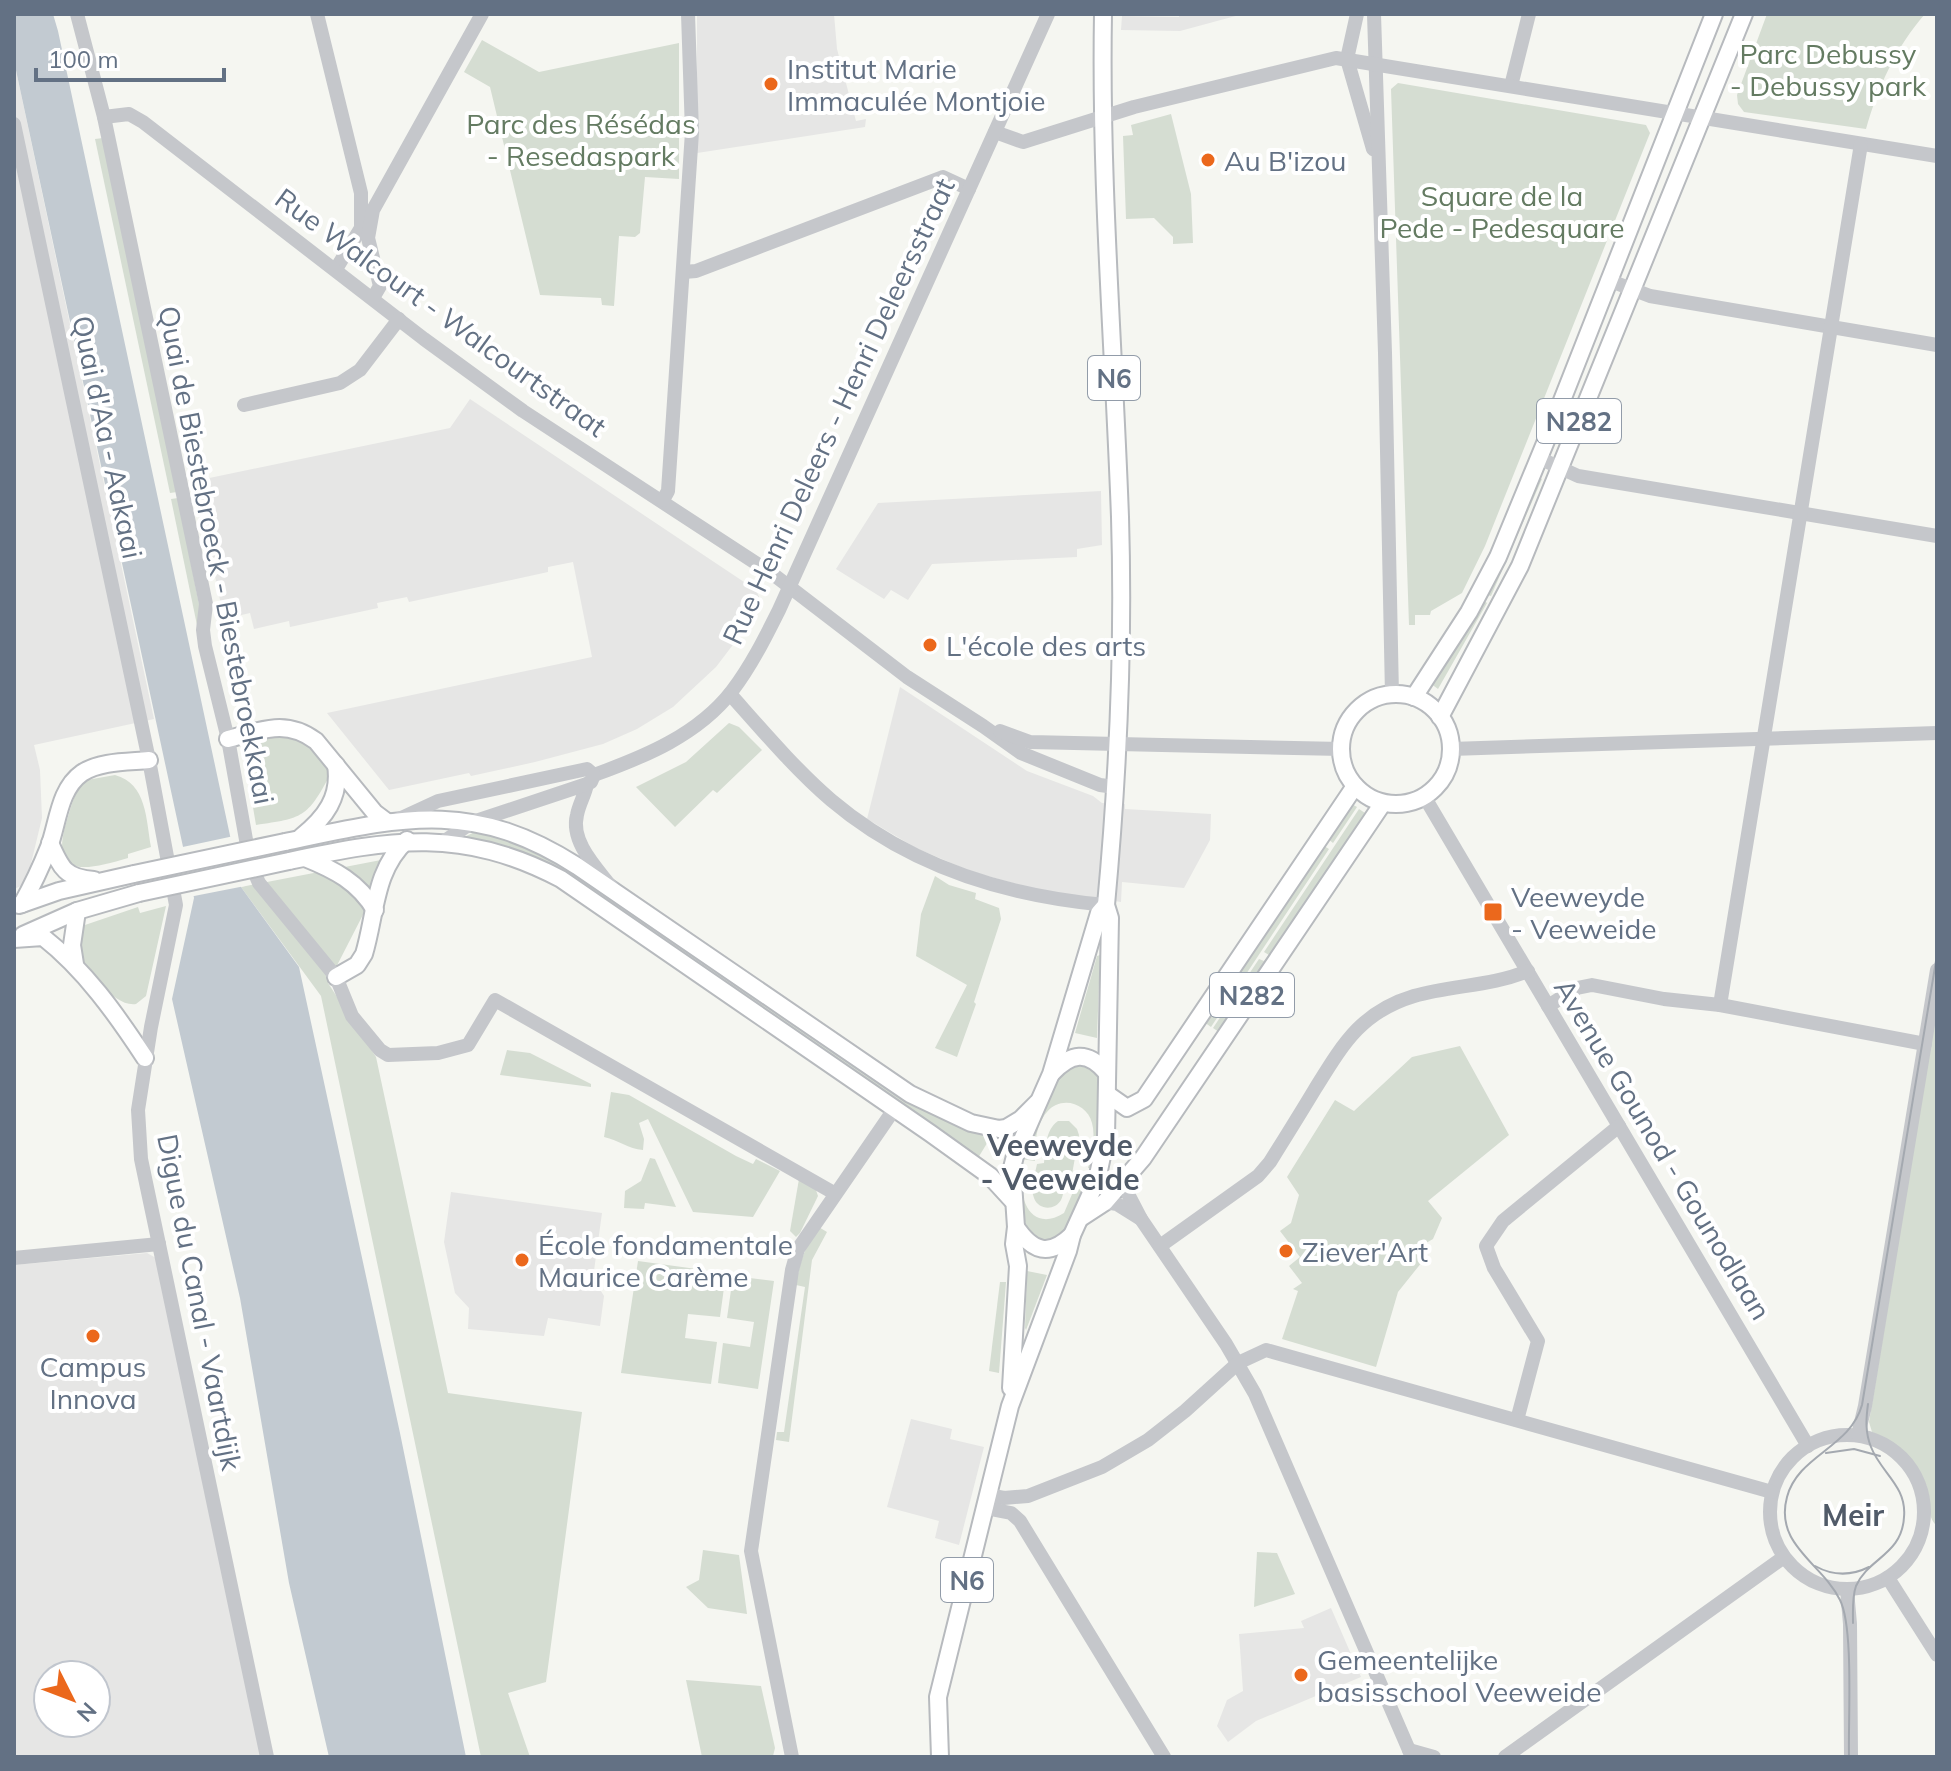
<svg xmlns="http://www.w3.org/2000/svg" width="1951" height="1771" font-family="Mulish,sans-serif">
  <style>
    .built { fill: #e6e6e5; fill-rule: evenodd }
    .green { fill: #d5ddd2 }
    .water { fill: #c2cad1 }
    .pier { fill: #f5f6f1 }
    .lines { fill: none; stroke-linecap: round; stroke-linejoin: round }
    .major-casing { stroke: #b7babe; stroke-width: 20 }
    .minor { stroke: #c5c7cb; stroke-width: 14 }
    .major { stroke: #fff; stroke-width: 16 }
    .tram { stroke: #a4a9b0; stroke-width: 2 }
    .major-bridge-casing { stroke: #b7babe; stroke-width: 20; stroke-linecap: butt }
    .major-bridge { stroke: #fff; stroke-width: 16 }
    .poi-dot { fill: #eb681c; stroke: #fff; stroke-width: 3 }
    .labels { text-anchor: middle; dominant-baseline: central; stroke-width: 8; stroke-linejoin: round; paint-order: stroke }
    .shield { fill: #fff; stroke: #929ca9; stroke-width: 2 }
    .shield-label { font-size: 26px; font-weight: bold; fill: #637184 }
    .park-label { font-size: 28px; fill: #647b62; stroke: #fff }
    .poi-label { font-size: 28px; fill: #637184; stroke: #fff; text-anchor: start }
    .street-label { font-size: 28px; fill: #637184; stroke: #fff }
    .neighbourhood-label { font-size: 30px; font-weight: bold; fill: #515b69; stroke: #fff }
  </style>
  <rect width="100%" height="100%" fill="#f5f6f1"/>
  <g class="built">
    <polygon points="697,14 834,14 837,49 856,121 866,119 865,127 697,153"/>
    <polygon points="1179,14 1243,14 1180,31 1121,30 1122,16 1179,17"/>
    <polygon points="14,61 154,719 34,745 40,770 42,818 26,884 14,889"/>
    <polygon points="470,399 756,590 760,599 748,625 716,667 673,707 637,729 603,744 535,762 471,776 469,773 389,790 327,713 592,657 573,562 548,567 548,572 409,602 407,597 377,603 378,608 290,627 289,621 254,629 250,613 224,619 195,481 450,428"/>
    <polygon points="1101,491 1102,545 1077,549 1077,557 932,564 908,600 891,590 884,599 836,569 878,503"/>
    <polygon points="900,687 1027,771 1093,796 1102,803 1125,804 1125,809 1211,814 1210,840 1184,888 1122,882 1121,902 1034,889 970,871 916,848 867,819"/>
    <polygon points="451,1192 602,1213 593,1278 604,1296 600,1326 548,1318 544,1336 468,1329 469,1308 455,1293 444,1242"/>
    <path d="M 147,1253 L 156,1258 L 261,1757 L 14,1757 L 14,1265 ZM 48,1675 L 96,1675 L 96,1723 L 48,1723 Z"/>
    <polygon points="911,1419 952,1429 950,1439 984,1447 959,1545 935,1538 939,1521 887,1507"/>
    <polygon points="1331,1608 1361,1677 1256,1721 1228,1742 1217,1726 1227,1700 1243,1691 1239,1634 1304,1628 1301,1621"/>
  </g>
  <g class="green">
    <path d="M 1767,14 L 1925,14 C 1896,47 1878,87 1866,129 L 1744,112 L 1738,104 L 1737,95 Z"/>
    <polygon points="482,40 539,72 679,43 679,179 645,177 640,233 635,237 619,236 614,306 602,305 601,298 540,295 490,87 464,72"/>
    <polygon points="1398,83 1646,125 1650,133 1485,546 1462,593 1431,611 1430,615 1415,615 1415,625 1409,625 1391,89"/>
    <polygon points="1171,114 1191,194 1193,243 1173,244 1173,237 1154,218 1126,219 1123,136 1133,135 1131,125"/>
    <polygon points="103,138 177,492 170,493 95,139"/>
    <polygon points="1534,476 1542,479 1491,596 1487,595 1484,601 1487,603 1438,689 1430,683 1446,665 1483,600"/>
    <polygon points="178,498 200,609 198,630 171,499"/>
    <polygon points="729,723 739,727 762,750 717,793 713,790 675,827 636,787 686,762"/>
    <path d="M 278,734 C 303,736 319,752 330,775 C 307,818 303,818 256,825 L 243,748 Z"/>
    <path d="M 115,775 C 147,784 146,819 151,847 L 128,854 L 128,858 C 87,870 48,880 67,820 C 72,805 74,790 87,780 Z"/>
    <polygon points="1350,803 1357,807 1333,843 1328,839 1324,846 1329,849 1211,1027 1204,1022"/>
    <polygon points="1359,809 1365,813 1219,1032 1213,1028 1259,959 1264,961 1269,955 1264,952"/>
    <path d="M 477,831 C 556,854 601,894 668,937 C 775,1005 884,1069 992,1135 L 978,1158 L 526,855 L 494,844 L 462,838 Z"/>
    <polygon points="381,860 390,862 328,983 376,1057 448,1393 582,1412 546,1682 508,1693 530,1757 481,1757 321,996 241,887"/>
    <polygon points="935,876 949,885 976,893 975,899 999,908 1001,919 974,1002 976,1004 957,1057 935,1048 967,985 916,956 921,914"/>
    <path d="M 166,906 L 146,996 L 136,1004 C 112,1007 92,970 78,954 L 82,926 L 138,907 L 140,913 Z"/>
    <polygon points="1100,955 1097,1038 1075,1033 1097,956"/>
    <path d="M 1937,1006 L 1937,1526 C 1928,1518 1930,1509 1929,1497 C 1924,1464 1899,1446 1872,1432 L 1869,1422 Z"/>
    <polygon points="1460,1046 1509,1135 1428,1201 1442,1218 1433,1239 1414,1250 1422,1262 1398,1292 1376,1367 1282,1339 1298,1291 1293,1289 1302,1283 1289,1266 1300,1257 1280,1231 1291,1223 1299,1195 1287,1177 1335,1100 1354,1111 1412,1057"/>
    <polygon points="507,1050 530,1053 591,1084 591,1087 500,1075"/>
    <path d="M 1080,1064 C 1086,1067 1092,1068 1096,1074 C 1107,1089 1097,1149 1094,1169 L 1088,1168 C 1091,1154 1096,1137 1092,1123 C 1087,1103 1061,1095 1047,1112 C 1036,1124 1034,1146 1035,1161 L 1021,1159 L 1057,1077 L 1067,1067 Z"/>
    <path d="M 611,1092 L 629,1095 L 736,1156 L 753,1164 L 756,1159 L 780,1171 L 753,1217 L 693,1212 L 648,1119 L 639,1123 L 644,1139 L 643,1150 C 628,1149 619,1140 604,1137 Z"/>
    <path d="M 1058,1121 L 1069,1121 L 1077,1129 L 1079,1135 L 1071,1180 L 1065,1180 C 1064,1186 1064,1194 1061,1200 C 1055,1211 1038,1210 1034,1198 C 1030,1189 1035,1174 1037,1164 L 1044,1163 C 1046,1148 1045,1130 1058,1121 Z"/>
    <polygon points="650,1158 655,1159 676,1207 645,1203 644,1209 624,1208 625,1191 641,1181"/>
    <path d="M 1018,1173 L 1022,1173 C 1018,1200 1032,1233 1064,1213 L 1073,1192 L 1074,1180 L 1089,1183 C 1079,1204 1070,1240 1043,1240 C 1017,1229 1021,1196 1018,1173 Z"/>
    <polygon points="799,1179 816,1190 818,1196 800,1233 796,1237 790,1231"/>
    <path d="M 817,1226 L 827,1232 L 812,1260 L 789,1442 L 776,1440 L 777,1432 L 784,1432 L 805,1287 L 796,1285 C 799,1263 806,1246 817,1226 Z"/>
    <polygon points="638,1261 726,1273 720,1317 688,1314 685,1338 717,1342 711,1384 621,1373"/>
    <polygon points="1027,1271 1047,1275 1026,1330 1025,1328"/>
    <polygon points="733,1276 774,1281 758,1389 718,1383 723,1343 750,1347 754,1322 727,1318"/>
    <polygon points="1000,1282 1006,1282 999,1373 989,1371"/>
    <polygon points="703,1550 739,1555 747,1614 708,1608 686,1587 699,1580"/>
    <polygon points="1257,1552 1277,1553 1295,1594 1254,1607"/>
    <polygon points="686,1680 761,1686 775,1748 773,1756 702,1757"/>
  </g>
  <polygon class="water" points="14,14 53,14 58,31 241,887 299,967 400,1433 466,1757 329,1757 289,1583 240,1298 172,999 194,898 14,61"/>
  <polygon class="pier" points="234,836 245,886 189,897 178,848"/>
  <g class="lines">
    <g class="major-casing">
      <g id="major">
        <circle cx="1396" cy="749" r="55"/>
        <polyline points="1414,697 1469,612 1498,557 1548,436 1714,14"/>
        <polyline points="1440,717 1520,566 1744,14"/>
        <path d="M 228,739 C 261,731 285,718 316,741 L 375,813 L 387,822"/>
        <path d="M 301,837 C 325,818 341,797 336,765"/>
        <path d="M 285,842 C 400,818 471,798 577,866 L 910,1094 L 971,1123 L 999,1129 L 1006,1128 L 1021,1119 L 1037,1103"/>
        <path d="M 50,843 C 61,868 65,878 94,880"/>
        <path d="M 305,858 C 335,870 358,882 375,910"/>
        <path d="M 289,861 C 392,839 462,827 561,879 L 930,1133 L 990,1176 L 1012,1200"/>
        <path d="M 22,904 C 32,886 41,867 49,847 C 58,823 59,789 82,773 C 100,761 128,762 149,760"/>
        <polyline points="19,905 59,891 134,874"/>
        <polyline points="23,935 77,911 139,893"/>
        <path d="M 14,939 L 43,937 C 85,970 116,1014 145,1058"/>
        <polyline points="75,964 72,945 77,911"/>
        <path d="M 336,977 L 357,965 L 364,954 C 376,914 374,870 407,840"/>
        <path d="M 1052,1073 C 1071,1053 1087,1050 1106,1072"/>
        <polyline points="1107,1094 1127,1108 1144,1099 1355,786"/>
        <polyline points="1082,1217 1105,1202 1143,1158 1383,803"/>
        <path d="M 1016,1227 C 1033,1252 1049,1257 1072,1235"/>
        <polyline points="1011,1388 1018,1266 1014,1244 1016,1227 1012,1168 1015,1156 1051,1074 1099,913 1106,905"/>
        <path d="M 940,1757 L 938,1697 L 1010,1406 L 1068,1251 L 1072,1235 L 1097,1180 L 1106,1137 L 1110,918 L 1106,905 C 1118,776 1124,647 1120,517 C 1114,350 1100,182 1103,14"/>
      </g>
    </g>
    <g class="minor">
      <polyline points="77,14 104,117 206,604 203,630 205,646 228,739 250,862 259,883 336,977 352,1016 380,1050 388,1055 438,1053 468,1045 495,1000 834,1193"/>
      <polyline points="317,14 361,193 361,228 336,269"/>
      <polyline points="1357,14 1347,59 1373,149"/>
      <polyline points="1374,14 1385,353 1392,695"/>
      <polyline points="1511,86 1529,14"/>
      <polyline points="104,117 129,114 143,122 424,339 523,411 774,575 907,677 983,726 1021,753 1100,785 1115,787"/>
      <polyline points="14,124 149,760 176,905 151,1027 138,1110 141,1159 267,1757"/>
      <polyline points="995,132 1023,142 1134,107 1336,58 1937,156"/>
      <polyline points="684,272 696,271 943,177 969,189"/>
      <polyline points="1608,280 1650,296 1937,345"/>
      <polyline points="373,298 380,286 368,238 373,210 482,14"/>
      <polyline points="244,405 340,383 360,370 399,319"/>
      <polyline points="1539,458 1578,476 1937,536"/>
      <polyline points="663,500 668,491 692,132 688,14"/>
      <path d="M 730,694 C 762,730 795,769 831,800 C 910,867 1005,896 1106,905"/>
      <polyline points="1000,731 1030,742 1342,749"/>
      <polyline points="1451,749 1937,733"/>
      <path d="M 587,784 C 585,795 579,804 577,815 C 570,842 597,868 612,888"/>
      <polyline points="1424,796 1808,1446"/>
      <path d="M 399,819 L 438,801 L 587,769 L 594,775 C 644,757 698,735 732,691 C 751,666 765,638 779,610 L 1048,14"/>
      <polyline points="443,842 473,822 587,784 591,782 594,775"/>
      <polyline points="1720,1005 1861,144"/>
      <polyline points="1548,1006 1577,988 1592,985 1664,999 1720,1005 1925,1044"/>
      <polyline points="1132,1172 1128,1194 1141,1219 1226,1344 1255,1394 1412,1757"/>
      <polyline points="1105,1202 1117,1204 1141,1219"/>
      <path d="M 1160,1246 L 1258,1176 L 1270,1162 C 1285,1138 1300,1114 1315,1089 C 1343,1044 1361,1012 1414,996 C 1452,985 1492,986 1528,971"/>
      <polyline points="14,1258 159,1244"/>
      <polyline points="1517,1420 1538,1341 1494,1268 1486,1246 1503,1221 1619,1126"/>
      <circle cx="1847" cy="1512" r="77"/>
      <polyline points="1858,1435 1865,1406 1937,970"/>
      <polyline points="988,1495 1004,1498 1028,1496 1102,1467 1148,1440 1185,1411 1238,1363 1266,1350 1772,1492"/>
      <polyline points="985,1508 1011,1513 1020,1521 1164,1757"/>
      <polyline points="1888,1578 1937,1655"/>
      <polyline points="1847,1590 1850,1624 1851,1757"/>
      <polyline points="1409,1750 1434,1757"/>
      <polyline points="792,1757 751,1551 792,1270 798,1249 895,1108"/>
      <polyline points="1505,1757 1784,1557"/>
    </g>
    <use href="#major" class="major"/>
    <g class="tram">
      <polyline points="1826,1453 1854,1449 1880,1456"/>
      <path d="M 1815,1566 C 1833,1576 1851,1576 1869,1567"/>
      <path d="M 1853,1623 C 1853,1611 1852,1597 1856,1586 C 1868,1558 1902,1555 1904,1517 C 1907,1486 1881,1473 1871,1447 C 1865,1432 1866,1419 1868,1404"/>
      <path d="M 1849,1757 C 1848,1721 1854,1628 1840,1600 C 1822,1563 1774,1545 1787,1497 C 1798,1455 1850,1448 1862,1405 L 1937,955"/>
    </g>
    <g class="major-bridge-casing">
      <g id="major-bridge">
        <polyline points="134,874 285,842"/>
        <polyline points="139,893 289,861"/>
      </g>
    </g>
    <use href="#major-bridge" class="major-bridge"/>
  </g>
  <g class="poi-dot">
    <circle cx="771" cy="84" r="8"/>
    <circle cx="1208" cy="160" r="8"/>
    <circle cx="930" cy="645" r="8"/>
    <rect x="1483" y="902" width="20" height="20" rx="4"/>
    <circle cx="1286" cy="1251" r="8"/>
    <circle cx="522" cy="1260" r="8"/>
    <circle cx="93" cy="1336" r="8"/>
    <circle cx="1301" cy="1675" r="8"/>
  </g>
  <g class="labels">
    <g class="shield">
      <rect x="1088" y="356" width="52" height="44" rx="6"/>
      <rect x="1537" y="399" width="84" height="44" rx="6"/>
      <rect x="1210" y="973" width="84" height="44" rx="6"/>
      <rect x="941" y="1558" width="52" height="44" rx="6"/>
    </g>
    <g class="shield-label">
      <text x="1114" y="378">N6</text>
      <text x="1579" y="421">N282</text>
      <text x="1252" y="995">N282</text>
      <text x="967" y="1580">N6</text>
    </g>
    <g class="park-label">
      <text x="1828" y="53">Parc Debussy<tspan x="1828" dy="32">- Debussy park</tspan></text>
      <text x="581" y="123">Parc des Résédas<tspan x="581" dy="32">- Resedaspark</tspan></text>
      <text x="1502" y="195">Square de la<tspan x="1502" dy="32">Pede - Pedesquare</tspan></text>
    </g>
    <g class="poi-label">
      <text x="787" y="68">Institut Marie<tspan x="787" dy="32">Immaculée Montjoie</tspan></text>
      <text x="1224" y="160">Au B'izou</text>
      <text x="946" y="645">L'école des arts</text>
      <text x="1511" y="896">Veeweyde<tspan x="1511" dy="32">- Veeweide</tspan></text>
      <text x="538" y="1244">École fondamentale<tspan x="538" dy="32">Maurice Carème</tspan></text>
      <text x="1302" y="1251">Ziever'Art</text>
      <text x="93" y="1366" text-anchor="middle">Campus<tspan x="93" dy="32">Innova</tspan></text>
      <text x="1317" y="1659">Gemeentelijke<tspan x="1317" dy="32">basisschool Veeweide</tspan></text>
    </g>
    <g class="street-label">
      <text transform="translate(441 312) rotate(36)">Rue Walcourt - Walcourtstraat</text>
      <text transform="translate(838 411) rotate(-65)">Rue Henri Deleers - Henri Deleersstraat</text>
      <text transform="translate(108 437) rotate(78)">Quai d'Aa - Aakaai</text>
      <text transform="translate(217 555) rotate(79)">Quai de Biestebroeck - Biestebroekkaai</text>
      <text transform="translate(1663 1149) rotate(59)">Avenue Gounod - Gounodlaan</text>
      <text transform="translate(200 1302) rotate(79)">Digue du Canal - Vaartdijk</text>
    </g>
    <g class="neighbourhood-label">
      <text x="1060" y="1145">Veeweyde<tspan x="1060" dy="34">- Veeweide</tspan></text>
      <text x="1853" y="1515">Meir</text>
    </g>
  </g>
  <rect width="1951" height="1771" fill="none" stroke="#637184" stroke-width="32"/>
  <g transform="translate(72 1699) rotate(132)"><circle r="38" fill="#ffffff" stroke="#c1c6ce" stroke-width="2"/>
  <path d="M0-6L14 30L0 20L-14 30Z" fill="#eb681c"/>
  <text y="-12" font-size="22" font-weight="bold" text-anchor="middle" fill="#637184">N</text>
  </g>
  <path d="M36 68v12h188v-12" fill="none" stroke="#637184" stroke-width="4"/>
  <text x="48" y="68" font-size="24" fill="#637184" stroke="#ffffff" stroke-width="6" paint-order="stroke">100 m</text>
</svg>
